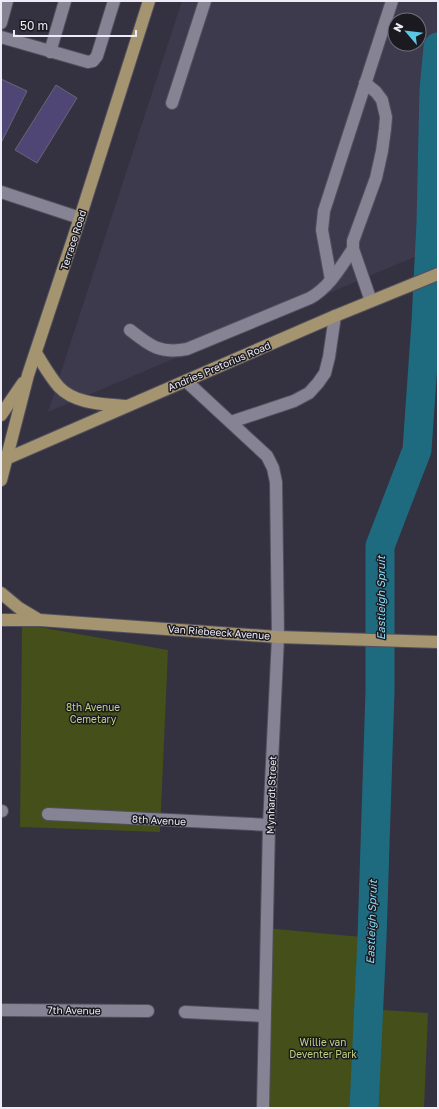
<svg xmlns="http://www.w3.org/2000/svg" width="439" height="1109" font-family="'Golos Text',sans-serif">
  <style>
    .built { fill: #3d3a4e; fill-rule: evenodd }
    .green { fill: #444f1a }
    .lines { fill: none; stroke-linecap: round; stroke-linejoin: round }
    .river { stroke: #1e6b80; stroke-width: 29 }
    .building { fill: #504676; stroke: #686576 }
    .minor-casing { stroke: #52505d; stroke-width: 14 }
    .major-casing { stroke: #52505d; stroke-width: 14 }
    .minor { stroke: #868395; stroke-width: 12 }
    .major { stroke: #a4946f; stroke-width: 12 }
    .labels { text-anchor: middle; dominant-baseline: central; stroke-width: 3; stroke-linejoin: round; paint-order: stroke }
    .street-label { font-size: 10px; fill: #edecf6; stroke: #1b1a21 }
    .park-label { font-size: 10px; fill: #bed280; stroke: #1b1a21 }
    .water-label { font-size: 11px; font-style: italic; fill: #8cddf8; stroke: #1b1a21 }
  </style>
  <rect width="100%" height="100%" fill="#343140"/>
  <path class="built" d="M 182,1 L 438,1 L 438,247 L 48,412 ZM 395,20 L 419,20 L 419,44 L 395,44 Z"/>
  <g class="green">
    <polygon points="22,624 168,650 160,832 20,827"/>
    <polygon points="266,928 372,938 369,1009 428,1013 424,1108 262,1108"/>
  </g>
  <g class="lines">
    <polyline class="river" points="364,1108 372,938 380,691 380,546 417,450 426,322 431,223 434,90 438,47"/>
  </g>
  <g class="building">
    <polygon points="1,79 27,91 1,143"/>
    <polygon points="56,85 77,98 37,163 15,150"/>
  </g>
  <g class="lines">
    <g class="minor-casing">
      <g id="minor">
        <polyline points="1,23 7,1"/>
        <polyline points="1,37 88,62 93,61 97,56 114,1"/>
        <polyline points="50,52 65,1"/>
        <polyline points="365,83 376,92 382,100 386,117 385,129 382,151 376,178 353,241 353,249 371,301"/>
        <polyline points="172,103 205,1"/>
        <polyline points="1,192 80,218"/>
        <polyline points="331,280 322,230 324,211 392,1"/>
        <path d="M 130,330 C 150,346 160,354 187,349 L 310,298 C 330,287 341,266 353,249"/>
        <polyline points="186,381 267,456 273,468 276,482 278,637 269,825 263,1108"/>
        <polyline points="231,422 294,401 309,393 318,383 325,373 329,357 335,316"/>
        <polyline points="1,811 2,811"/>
        <polyline points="48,814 269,825"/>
        <polyline points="1,1010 148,1011"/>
        <polyline points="185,1012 265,1016"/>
      </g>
    </g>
    <g class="major-casing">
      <g id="major">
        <path d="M 36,353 C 43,364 50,377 59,387 C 75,404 103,404 125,406"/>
        <polyline points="1,415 23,383"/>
        <polyline points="1,461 335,316 438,274"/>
        <polyline points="1,480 28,375 80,218 149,1"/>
        <polyline points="1,593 19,608 39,620"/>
        <polyline points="1,620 40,620 278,637 438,642"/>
      </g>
    </g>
    <use href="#minor" class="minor"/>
    <use href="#major" class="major"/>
  </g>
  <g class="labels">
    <g class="street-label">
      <text transform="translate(73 240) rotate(-72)">Terrace Road</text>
      <text transform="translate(219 366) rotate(-23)">Andries Pretorius Road</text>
      <text transform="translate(219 632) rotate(4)">Van Riebeeck Avenue</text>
      <text transform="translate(271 795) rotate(-88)">Mynhardt Street</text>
      <text transform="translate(159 820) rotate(3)">8th Avenue</text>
      <text transform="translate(74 1010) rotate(1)">7th Avenue</text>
    </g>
    <g class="park-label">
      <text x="93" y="707">8th Avenue<tspan x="93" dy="12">Cemetary</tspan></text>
      <text x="323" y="1042">Willie van<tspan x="323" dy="12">Deventer Park</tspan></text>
    </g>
    <g class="water-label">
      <text transform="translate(380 598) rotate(-90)">Eastleigh Spruit</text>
      <text transform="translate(371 922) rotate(-88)">Eastleigh Spruit</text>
    </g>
  </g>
  <rect width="439" height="1109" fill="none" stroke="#edecf6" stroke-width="4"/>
  <g transform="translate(407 32) rotate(298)"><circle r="19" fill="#1b1a21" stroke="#6f6e76"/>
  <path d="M0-3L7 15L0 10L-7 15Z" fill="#5ac8e5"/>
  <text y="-6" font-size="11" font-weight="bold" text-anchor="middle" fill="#edecf6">N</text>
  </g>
  <path d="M14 30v6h122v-6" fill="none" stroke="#edecf6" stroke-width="2"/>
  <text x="20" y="30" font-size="12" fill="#edecf6" stroke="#1b1a21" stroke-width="3" paint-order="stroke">50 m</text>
</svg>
